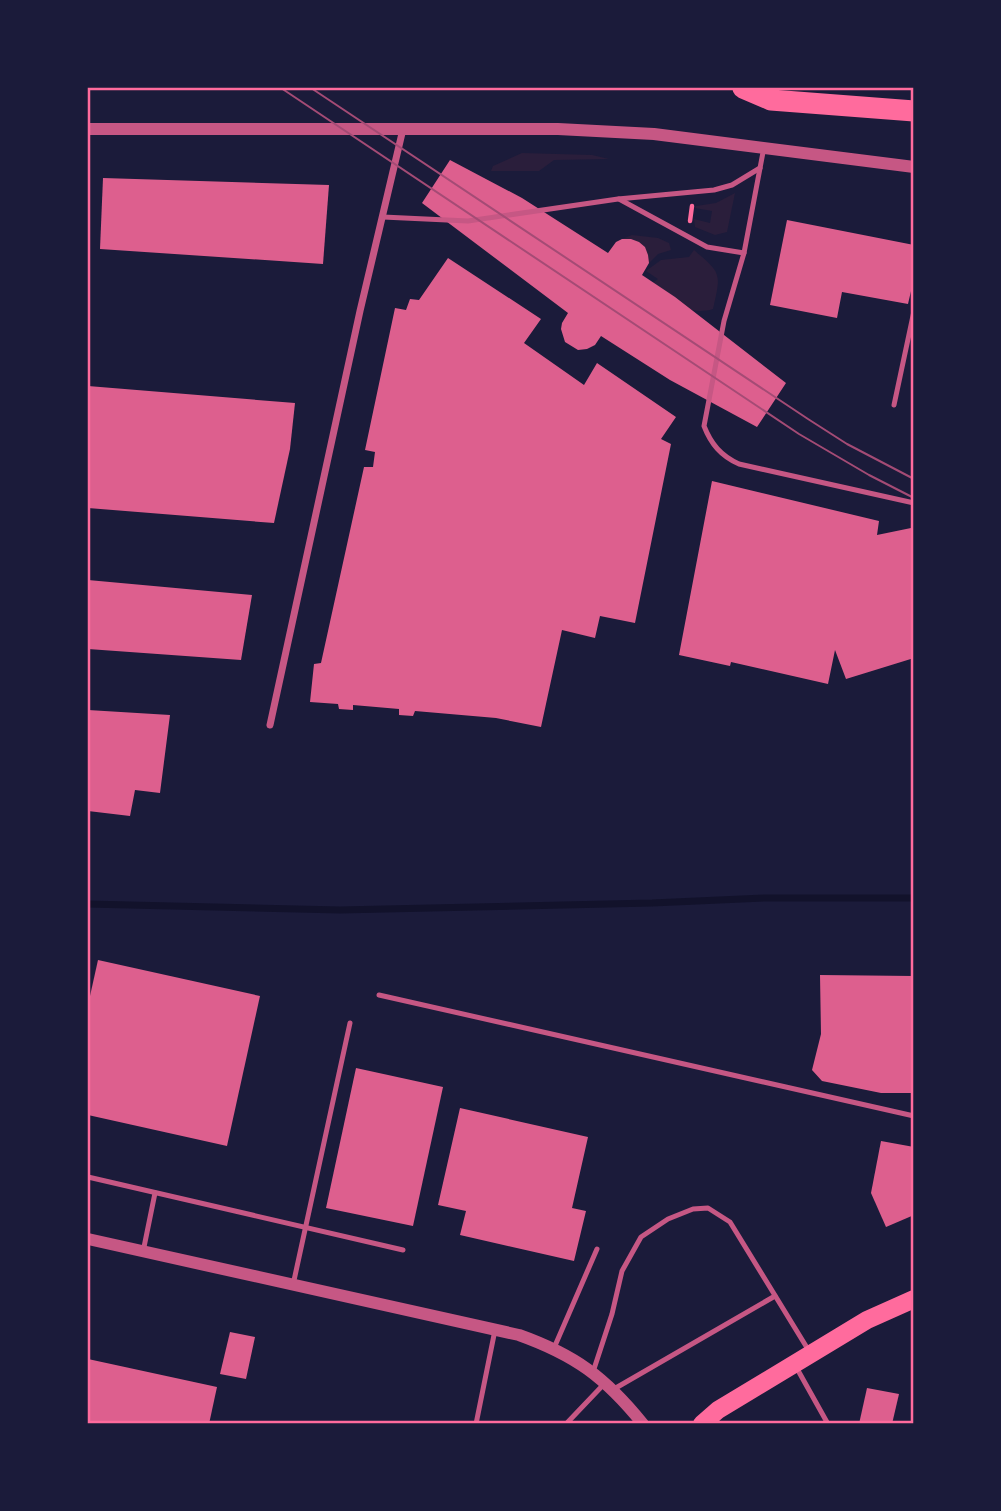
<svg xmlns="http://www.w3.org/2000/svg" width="1001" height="1511" font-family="Commissioner,sans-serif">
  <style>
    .green { fill: #2a1e3b }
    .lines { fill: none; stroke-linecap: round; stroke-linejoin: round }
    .stream { stroke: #12122b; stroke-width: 7 }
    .building { fill: #dd5f8e }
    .path { stroke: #ff6b9d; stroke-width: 4.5 }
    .service { stroke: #c65784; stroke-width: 5 }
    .minor { stroke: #c65784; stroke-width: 7 }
    .tertiary { stroke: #c65784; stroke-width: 12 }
    .primary { stroke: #ff6b9d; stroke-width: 18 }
    .motorway { stroke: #ff6b9d; stroke-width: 21 }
    .tram { stroke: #a44b75; stroke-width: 2 }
    .neatline { fill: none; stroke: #ff6b9d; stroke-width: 2.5 }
  </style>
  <rect width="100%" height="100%" fill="#1b1b3a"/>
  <g class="green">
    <polygon points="522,153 592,155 609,159 554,160 539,171 491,171 493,166"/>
    <polygon points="735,193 727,232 715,235 695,227 694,219 710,223 712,211 695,208 696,206 716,203"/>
    <polygon points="632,235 658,238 669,243 671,250 658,254 649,263 645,247 631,239 622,239"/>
    <path d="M 694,250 C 722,274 721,273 713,309 C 688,317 669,299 648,286 L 658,279 L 646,271 L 661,260 L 689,257 Z"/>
  </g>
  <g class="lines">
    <polyline class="stream" points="88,904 340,910 652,903 764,898 914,898"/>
  </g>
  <g class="building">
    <polygon points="450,160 522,198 608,253 616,242 622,239 631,239 639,242 645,247 648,255 649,263 642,275 675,297 786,383 757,427 670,380 601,336 595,345 587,349 578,350 565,342 561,329 562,323 568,313 422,203"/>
    <polygon points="103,178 329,185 323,264 100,249"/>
    <polygon points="787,220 914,245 914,278 908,304 842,292 837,318 770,305"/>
    <polygon points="448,258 541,319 524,343 584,385 597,363 676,417 661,439 671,444 635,623 600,616 595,638 562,630 541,727 496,718 415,711 413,716 399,715 399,709 353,705 353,710 339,709 338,704 310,702 314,664 321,663 364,467 373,467 375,452 365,450 395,308 406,310 410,299 419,300"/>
    <polygon points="88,386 295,403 290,449 274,523 88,508"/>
    <polygon points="712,481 879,521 877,535 911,528 914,546 914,658 846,679 835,650 828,684 731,662 730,666 679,655"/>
    <polygon points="88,580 252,595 241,660 88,649"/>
    <polygon points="88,710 170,715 160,793 135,790 130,816 88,811"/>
    <polygon points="98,960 260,996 227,1146 88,1115 88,1005"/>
    <polygon points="820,975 914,976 914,1093 881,1093 822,1081 812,1070 821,1034"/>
    <polygon points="356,1068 443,1087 413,1226 326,1208"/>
    <polygon points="460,1108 588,1137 572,1208 586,1211 574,1261 460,1235 466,1211 438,1205"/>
    <polygon points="881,1141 914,1147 914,1215 886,1227 871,1193"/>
    <polygon points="230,1332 255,1337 246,1379 220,1374"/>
    <polygon points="88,1359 217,1387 209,1424 88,1424"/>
    <polygon points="867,1388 899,1394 892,1424 859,1424"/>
  </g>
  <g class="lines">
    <polyline class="path" points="690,221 692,206"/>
    <g class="service">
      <path d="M 764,147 L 744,253 L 724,321 L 704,426 C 711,444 721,456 739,464 L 914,503"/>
      <polyline points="619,199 707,247 744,253"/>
      <polyline points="383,217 468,221 618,199 714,190 732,185 760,168"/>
      <polyline points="894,405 914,311"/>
      <polyline points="379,995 914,1116"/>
      <polyline points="88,1177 403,1250"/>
      <polyline points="143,1252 155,1193"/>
      <polyline points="293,1285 350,1023"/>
      <polyline points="554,1348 597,1249"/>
      <polyline points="795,1365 828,1424"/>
      <polyline points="593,1372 612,1314 622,1271 641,1237 668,1219 693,1209 708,1208 730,1222 809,1351"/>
      <polyline points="614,1389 775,1296"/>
      <polyline points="476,1424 495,1330"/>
      <polyline points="566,1424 605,1383"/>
    </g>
    <polyline class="minor" points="270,725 360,311 403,129"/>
    <g class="tertiary">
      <polyline points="88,129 558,129 654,134 914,167"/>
      <path d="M 88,1239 L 519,1335 C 575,1355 605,1377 643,1424"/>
    </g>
    <polyline class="primary" points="702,1424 718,1410 867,1320 914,1299"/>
    <polyline class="motorway" points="743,88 771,100 914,111"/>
    <g class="tram">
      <polyline points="281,88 799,434 869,475 914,498"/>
      <polyline points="311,88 808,419 847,444 914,479"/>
    </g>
  </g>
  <rect width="1001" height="1511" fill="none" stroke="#1b1b3a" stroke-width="178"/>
  <rect x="89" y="89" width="823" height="1333" class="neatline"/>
</svg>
